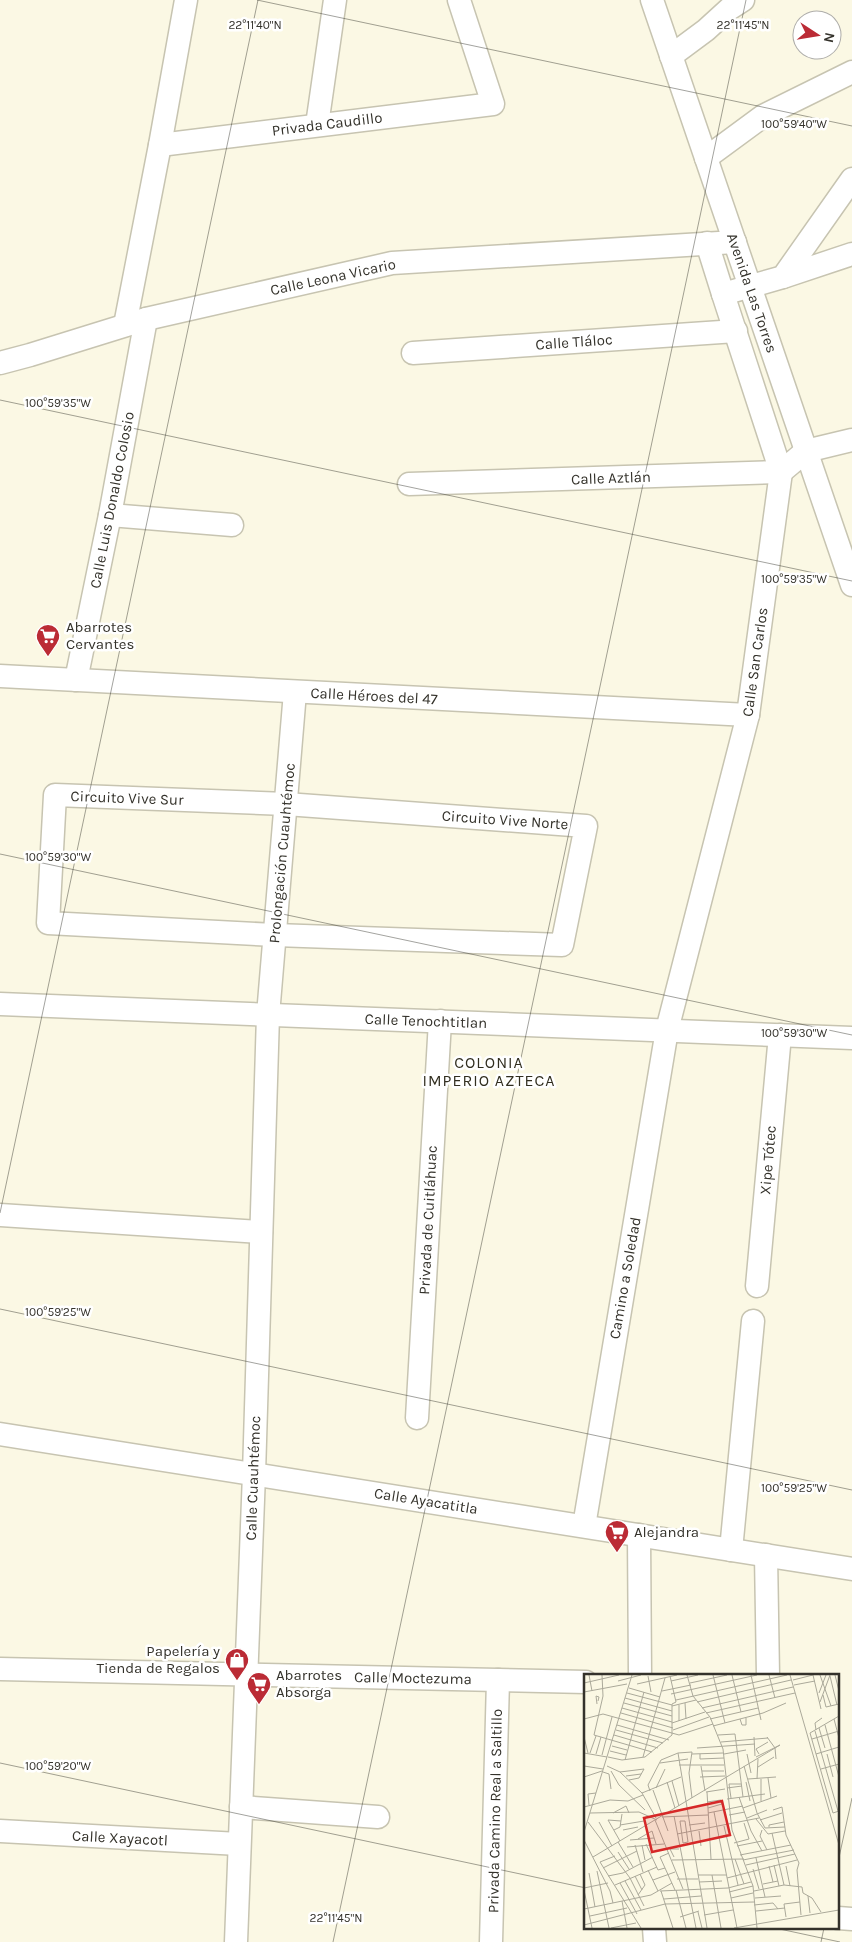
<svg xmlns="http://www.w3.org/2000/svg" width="852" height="1942" font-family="Karla,sans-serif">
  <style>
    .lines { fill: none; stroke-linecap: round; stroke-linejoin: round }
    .street-casing { stroke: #c7c4b1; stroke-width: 25 }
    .street { stroke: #fff; stroke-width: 22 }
    .ticks { fill: none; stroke: #34322b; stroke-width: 1; stroke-opacity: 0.45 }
    .labels { text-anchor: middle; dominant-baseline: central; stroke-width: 5; stroke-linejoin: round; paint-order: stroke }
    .street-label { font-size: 15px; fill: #34322b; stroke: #fff }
    .poi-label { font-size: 15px; fill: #34322b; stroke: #fff; text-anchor: start }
    .neighbourhood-label { font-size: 16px; letter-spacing: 1px; fill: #312e1f; stroke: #fff }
    .inset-road { fill: none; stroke: #aba99a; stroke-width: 1 }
    .view { fill: #d62828; fill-opacity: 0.15; stroke: #d62828; stroke-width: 2.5 }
    .inset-edge { fill: none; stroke: #34322b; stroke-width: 2.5 }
    .ticks-label { font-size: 12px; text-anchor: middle; fill: #34322b; stroke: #fff; stroke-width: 5; stroke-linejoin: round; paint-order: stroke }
  </style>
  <rect width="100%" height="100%" fill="#fbf8e4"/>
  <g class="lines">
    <g class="street-casing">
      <g id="street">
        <polyline points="652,0 852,585"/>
        <polyline points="671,56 706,30 729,9 743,0"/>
        <polyline points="317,125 335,0"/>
        <polyline points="160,145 493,104 459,0"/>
        <polyline points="706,158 763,116 852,72"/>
        <polyline points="707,243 723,294"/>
        <polyline points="783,277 852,254"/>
        <polyline points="125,325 160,145 186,0"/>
        <polyline points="413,353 736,331"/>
        <polyline points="0,363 30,355 146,319 392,263 735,242"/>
        <polyline points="409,484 781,472 806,451 852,440"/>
        <polyline points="110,515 232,525"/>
        <polyline points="0,676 748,715"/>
        <polyline points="76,680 110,515 146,319"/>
        <polygon points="55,795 286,804 586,826 562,945 275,935 48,923"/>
        <polyline points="0,1004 852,1038"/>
        <polyline points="0,1215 261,1232"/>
        <polyline points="757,1286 780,1035"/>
        <polyline points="417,1418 440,1021"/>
        <polyline points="0,1434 852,1569"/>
        <polyline points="584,1526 667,1030 748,715 781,472 723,294 783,277 852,179"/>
        <polyline points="639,1535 640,1676"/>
        <polyline points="731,1550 753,1321"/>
        <polyline points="766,1555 768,1676"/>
        <polyline points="0,1669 586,1682"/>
        <polyline points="241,1807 378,1817"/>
        <polyline points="0,1831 239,1844"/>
        <polyline points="838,1918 852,1919"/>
        <polyline points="654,1928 655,1942"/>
        <polyline points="236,1942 254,1474 268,1015 295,692"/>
        <polyline points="491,1942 498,1680"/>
      </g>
    </g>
    <use href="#street" class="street"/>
  </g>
  <path class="ticks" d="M 257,0 L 852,126M 0,400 L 852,581M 0,854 L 852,1035M 0,1213 L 258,0M 0,1309 L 852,1490M 0,1763 L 586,1888M 838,1862 L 852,1798M 775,1928 L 840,1942M 333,1942 L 746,0M 821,1942 L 824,1928"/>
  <defs>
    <g id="supermarket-pin" transform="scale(1.25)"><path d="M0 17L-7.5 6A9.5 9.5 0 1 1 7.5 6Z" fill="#bb2b35" stroke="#fff"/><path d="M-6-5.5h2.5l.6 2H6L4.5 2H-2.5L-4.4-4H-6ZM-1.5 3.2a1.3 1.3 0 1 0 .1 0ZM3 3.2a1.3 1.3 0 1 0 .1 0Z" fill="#fff"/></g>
    <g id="shop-pin" transform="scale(1.25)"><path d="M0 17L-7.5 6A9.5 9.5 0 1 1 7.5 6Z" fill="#bb2b35" stroke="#fff"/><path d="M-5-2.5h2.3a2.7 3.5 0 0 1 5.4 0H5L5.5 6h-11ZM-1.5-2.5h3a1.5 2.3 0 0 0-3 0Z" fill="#fff"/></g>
  </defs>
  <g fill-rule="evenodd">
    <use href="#supermarket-pin" x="48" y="636"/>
    <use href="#supermarket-pin" x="617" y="1532"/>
    <use href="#shop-pin" x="237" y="1660"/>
    <use href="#supermarket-pin" x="259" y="1684"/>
  </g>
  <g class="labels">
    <g class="street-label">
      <text transform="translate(327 124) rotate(-7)">Privada Caudillo</text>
      <text transform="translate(333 277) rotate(-12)">Calle Leona Vicario</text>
      <text transform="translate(752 293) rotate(71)">Avenida Las Torres</text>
      <text transform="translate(574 342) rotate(-4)">Calle Tláloc</text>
      <text transform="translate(611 478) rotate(-2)">Calle Aztlán</text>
      <text transform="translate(112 500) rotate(-79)">Calle Luis Donaldo Colosio</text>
      <text transform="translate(755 662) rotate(-82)">Calle San Carlos</text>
      <text transform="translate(374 696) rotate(3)">Calle Héroes del 47</text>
      <text transform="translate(127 798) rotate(2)">Circuito Vive Sur</text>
      <text transform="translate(505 820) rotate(4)">Circuito Vive Norte</text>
      <text transform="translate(282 853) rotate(-85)">Prolongación Cuauhtémoc</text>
      <text transform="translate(426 1021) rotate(2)">Calle Tenochtitlan</text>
      <text transform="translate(768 1160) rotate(-85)">Xipe Tótec</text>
      <text transform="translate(428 1220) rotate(-87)">Privada de Cuitláhuac</text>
      <text transform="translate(625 1278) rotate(-80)">Camino a Soledad</text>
      <text transform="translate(253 1478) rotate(-88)">Calle Cuauhtémoc</text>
      <text transform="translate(426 1501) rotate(9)">Calle Ayacatitla</text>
      <text transform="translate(413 1678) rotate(1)">Calle Moctezuma</text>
      <text transform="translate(495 1811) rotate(-89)">Privada Camino Real a Saltillo</text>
      <text transform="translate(120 1838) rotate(3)">Calle Xayacotl</text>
    </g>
    <g class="poi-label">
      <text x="66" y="627">Abarrotes<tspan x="66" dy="17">Cervantes</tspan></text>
      <text x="634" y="1532">Alejandra</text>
      <text x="220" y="1651" text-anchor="end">Papelería y<tspan x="220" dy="17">Tienda de Regalos</tspan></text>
      <text x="276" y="1675">Abarrotes<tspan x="276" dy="17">Absorga</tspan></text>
    </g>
    <g class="neighbourhood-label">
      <text x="489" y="1062">COLONIA<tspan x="489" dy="18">IMPERIO AZTECA</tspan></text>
    </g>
  </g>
  <g transform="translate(584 1674)">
    <rect width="255" height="255" fill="#fbf8e4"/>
    <path class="inset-road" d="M 5,1 L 8,17M 18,1 L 19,22 L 10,61 L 68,78M 103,1 L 109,22 L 126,43 L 139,75 L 148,156 L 169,212 L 173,254M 129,1 L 141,49M 148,1 L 157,38M 167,1 L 177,46M 185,1 L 191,24M 206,1 L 255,171M 229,1 L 237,35M 236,1 L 247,32M 251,1 L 255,17M 64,2 L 67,18M 246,2 L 253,31M 209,6 L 229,1M 34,7 L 57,1M 87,7 L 114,1M 0,9 L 35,1M 106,9 L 143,1M 53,10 L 93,1M 210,11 L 231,7M 45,14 L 76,23M 78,17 L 107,11M 0,18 L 43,10M 43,19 L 88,31M 235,19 L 242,1M 87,20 L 173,1M 239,21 L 242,33 L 255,30M 41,24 L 88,37M 92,26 L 203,1M 113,28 L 207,6M 236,28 L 246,1M 40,29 L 88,42M 101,29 L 102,45M 13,30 L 12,22 L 15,23 L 14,27M 88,32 L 112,26M 38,34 L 88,48M 118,34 L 209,13M 37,39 L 89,54M 122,39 L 211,19M 255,42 L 226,59 L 249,139 L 255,137M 0,45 L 19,40 L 95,61 L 129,50M 126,45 L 174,34M 156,45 L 158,51 L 162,51 L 162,44M 250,45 L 255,64M 95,47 L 95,31M 88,49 L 121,38M 33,51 L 85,66M 241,51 L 255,103M 129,52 L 179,39 L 202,29M 235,54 L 241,74M 32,56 L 79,69M 89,56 L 125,43M 232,56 L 231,49 L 238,44M 231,57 L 254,137M 30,61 L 74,74M 134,61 L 151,60 L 159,123M 0,63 L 4,79M 170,63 L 171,82M 183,63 L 191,74 L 192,85M 228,65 L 255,57M 137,68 L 184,64M 28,72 L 43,76M 113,74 L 171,70M 26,77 L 42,81M 108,78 L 105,99 L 108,124M 0,79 L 23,83M 6,79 L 12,62M 94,79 L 123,254M 12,80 L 17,63M 108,80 L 139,79M 116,80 L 116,85 L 140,84M 140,80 L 162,76M 163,80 L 167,99M 175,80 L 172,75 L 184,68M 232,80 L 255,73M 243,80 L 249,103M 18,81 L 28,43M 24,83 L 38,86 L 61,83 L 88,61 L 88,30 L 92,28 L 86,2M 59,83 L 81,4M 41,86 L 60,18M 76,89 L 104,85M 95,91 L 140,91M 0,92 L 19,95M 23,92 L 36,98 L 60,95M 117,92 L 121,117M 160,92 L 173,139 L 181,154M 174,93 L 190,83M 237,95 L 255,90M 27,97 L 35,111 L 61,136M 118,97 L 140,97M 19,98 L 25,100 L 27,115M 36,98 L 58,119 L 72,144M 42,102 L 57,100M 0,103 L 18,97M 116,103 L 141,102M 184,104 L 187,124M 164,105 L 192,103M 173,105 L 174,85M 45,106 L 55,104 L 60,95M 88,107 L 95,132M 83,108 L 91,134M 162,108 L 166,127M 72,114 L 81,95M 143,114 L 158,112M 69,116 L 84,157M 66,117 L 64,111 L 77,86 L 94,79 L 108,78M 122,118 L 141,115M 123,118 L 127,185M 58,119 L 97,103M 155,123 L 167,157M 147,124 L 145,110 L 157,110M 143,125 L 181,120M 177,127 L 177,105M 123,128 L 137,126 L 138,130 L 124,134M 5,131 L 4,120 L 12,119M 0,133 L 26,126 L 44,127 L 59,121M 159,134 L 193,122M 189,136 L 198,133 L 202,161 L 215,189 L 213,196 L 217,241M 130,138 L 153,254M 6,139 L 55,138 L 73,146M 29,139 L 42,132 L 45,139M 124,139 L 159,132M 145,141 L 161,138M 90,142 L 112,254M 78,143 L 124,141M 163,144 L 183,136M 172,145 L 184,160 L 201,157M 71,146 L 99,215M 176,146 L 198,139M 96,147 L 101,147 L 104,168 L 99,169 ZM 4,148 L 46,204 L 60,232M 15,148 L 28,172M 36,151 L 60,147M 105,151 L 121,149M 140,152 L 154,211M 185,153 L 185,151 L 200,148M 181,154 L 201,153M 30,156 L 36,153 L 38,140M 39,156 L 54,153M 178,156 L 176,162 L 183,176M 115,157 L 117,172M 167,157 L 178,177M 0,158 L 48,1M 188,159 L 200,211M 93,160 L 175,144M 54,165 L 68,157 L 72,170M 0,166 L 26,217 L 29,229M 46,166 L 70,164M 36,167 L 24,146 L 37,147M 34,168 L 49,193M 150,169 L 165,165 L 160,149M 62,170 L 74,196 L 81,194M 51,171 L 59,198M 58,171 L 61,186M 153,172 L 178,167M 43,173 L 80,170M 34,178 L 45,195M 85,179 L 76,183 L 91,216M 156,181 L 207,171M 31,182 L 16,188 L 57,254M 9,183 L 196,71 L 172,83M 90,183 L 86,175 L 95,175M 172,184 L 181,223M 151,185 L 160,210M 88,186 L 160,185M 159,186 L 210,176M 162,191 L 211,180M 190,191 L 195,212M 185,192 L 189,208M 202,192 L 206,212M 19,194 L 53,177M 169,195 L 175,215M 64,196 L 74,217M 13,197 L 25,254M 5,199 L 11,233M 114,201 L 142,201M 128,201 L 137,254M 24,202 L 39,199 L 69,183M 51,202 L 58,216M 143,204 L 213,186M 93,205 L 114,205M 69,206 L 91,198M 41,207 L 57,236M 115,208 L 138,207M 36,209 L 53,240M 179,210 L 194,207M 31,211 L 73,193M 0,214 L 24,209M 0,216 L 8,254M 92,216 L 102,254M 76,217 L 144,214 L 167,208M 77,217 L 89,254M 170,217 L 200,211 L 218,213 L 219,219 L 228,224 L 237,238M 145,218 L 169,212M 54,221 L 61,211 L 56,200M 224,222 L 226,239M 147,224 L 169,219M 171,224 L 197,222M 80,225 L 117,222M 38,227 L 43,254M 170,231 L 189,229 L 194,235M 0,235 L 67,221 L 88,209M 172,237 L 201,234M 114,238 L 118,254M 120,241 L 149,236M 6,242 L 43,234M 96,243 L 115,237M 202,243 L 200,230 L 216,228M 0,251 L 81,230 L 170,228M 27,254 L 52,249M 150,254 L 255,236"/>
    <path class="view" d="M 138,127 L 146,161 L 68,178 L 60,144 Z"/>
    <rect width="255" height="255" class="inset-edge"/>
  </g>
  <g class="ticks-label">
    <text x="255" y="29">22°11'40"N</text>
    <text x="743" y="29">22°11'45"N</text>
    <text x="794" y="128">100°59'40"W</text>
    <text x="58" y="407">100°59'35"W</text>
    <text x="794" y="583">100°59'35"W</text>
    <text x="58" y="861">100°59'30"W</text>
    <text x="794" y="1037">100°59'30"W</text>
    <text x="58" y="1316">100°59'25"W</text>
    <text x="794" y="1492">100°59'25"W</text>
    <text x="58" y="1770">100°59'20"W</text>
    <text x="336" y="1922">22°11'45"N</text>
  </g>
  <g transform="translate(817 35) rotate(102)"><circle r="24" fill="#ffffff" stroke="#aeadaa"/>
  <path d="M0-4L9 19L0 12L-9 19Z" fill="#bb2b35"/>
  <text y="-8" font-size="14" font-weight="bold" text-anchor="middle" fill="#34322b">N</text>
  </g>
</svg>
